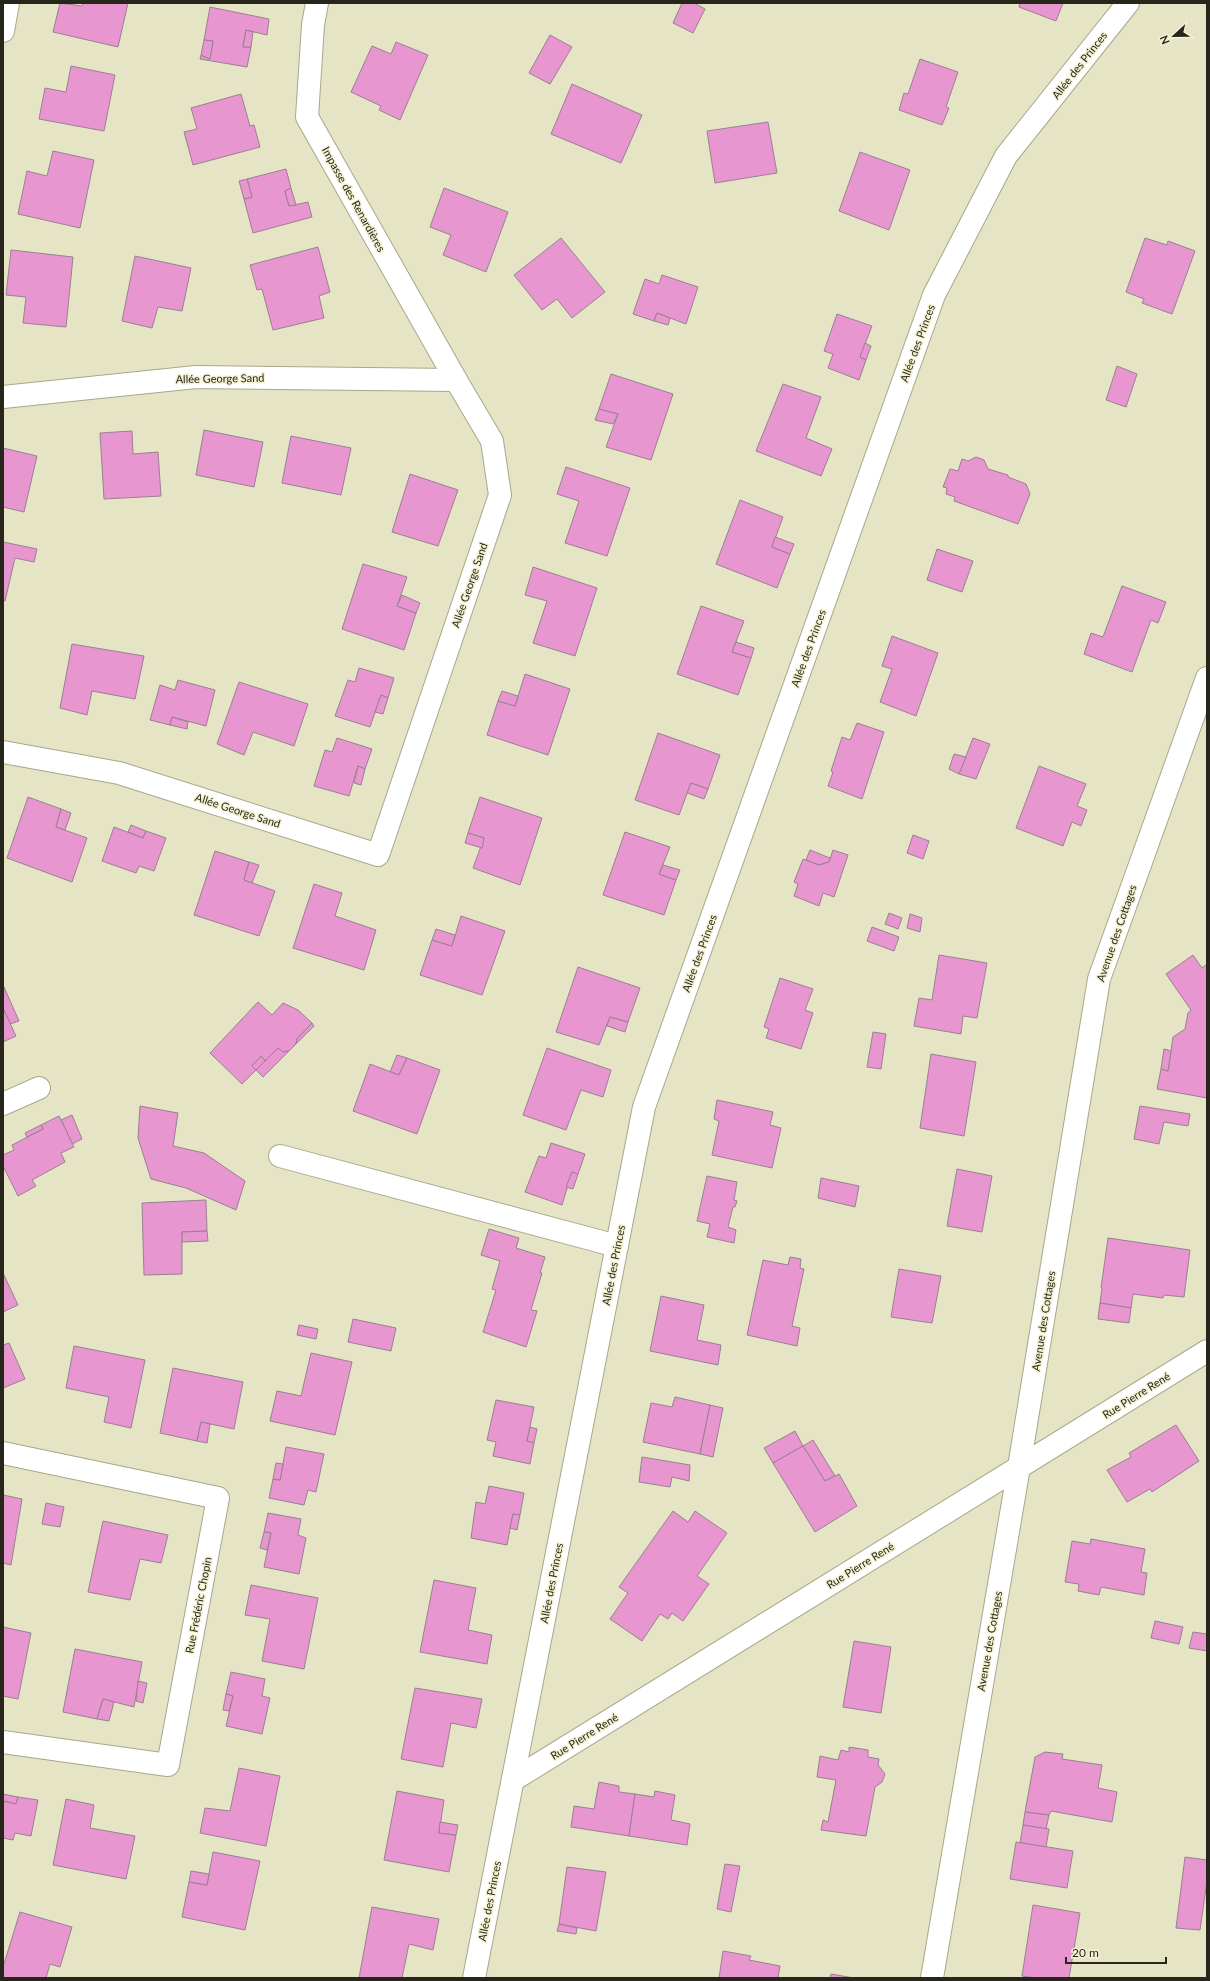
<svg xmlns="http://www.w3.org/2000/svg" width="1210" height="1981" font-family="Lato,sans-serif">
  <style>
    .building { fill: #e796cf; stroke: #9a8091 }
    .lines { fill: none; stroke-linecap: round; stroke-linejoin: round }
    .minor-casing { stroke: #a9a78a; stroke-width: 24 }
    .minor { stroke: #fff; stroke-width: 22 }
    .labels { text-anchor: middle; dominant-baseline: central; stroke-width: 3; stroke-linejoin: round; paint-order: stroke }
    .street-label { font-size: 11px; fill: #27261b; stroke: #f3f1d2 }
  </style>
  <rect width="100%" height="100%" fill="#e5e4c5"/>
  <g class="building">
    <polygon points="60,3 82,6 83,3 128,3 118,47 53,32"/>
    <polygon points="682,3 694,3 705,9 693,33 673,23"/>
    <polygon points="1020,3 1063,3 1056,21 1019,7"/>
    <polygon points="210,7 269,19 267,35 246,30 243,47 251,47 247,67 200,59 201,55 210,59 213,41 204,40"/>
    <polygon points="246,30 253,32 251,47 243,47"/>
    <polygon points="550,35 572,47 550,84 529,73"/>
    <polygon points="204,40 213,41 210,59 201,55"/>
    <polygon points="396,42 428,55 400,120 379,110 381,106 351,92 372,46 391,54"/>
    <polygon points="920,59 958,72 946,107 949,108 942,125 899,110 904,93 908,94"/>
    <polygon points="71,66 115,75 104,131 39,119 45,88 66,92"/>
    <polygon points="572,84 642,115 621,163 551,134"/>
    <polygon points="241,94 250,126 254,125 260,147 193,165 184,132 197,129 191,108"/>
    <polygon points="768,122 777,173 715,183 707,131"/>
    <polygon points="53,151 94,160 80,228 18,214 27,171 47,176"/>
    <polygon points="860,152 910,170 889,230 839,211"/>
    <polygon points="286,169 291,188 285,191 289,206 308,202 312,217 253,233 244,199 252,197 247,179"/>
    <polygon points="247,179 252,197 244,199 239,181"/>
    <polygon points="291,188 296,205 289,206 285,191"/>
    <polygon points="444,188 508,212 486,272 443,255 451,235 430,227"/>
    <polygon points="561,238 605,292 572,318 557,299 542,310 514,275"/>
    <polygon points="1145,238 1167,245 1168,241 1195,251 1172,314 1142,303 1144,299 1126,292"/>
    <polygon points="318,247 330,292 319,296 324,318 273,330 262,289 257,290 250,265"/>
    <polygon points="11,250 73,257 66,327 23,323 26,297 6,295"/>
    <polygon points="135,256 191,268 182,311 158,307 152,328 122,321"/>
    <polygon points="662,275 698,287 686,324 657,313 654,321 633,314 645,279 659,284"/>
    <polygon points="657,313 670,318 668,325 654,321"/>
    <polygon points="837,314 872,326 860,357 866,360 859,380 828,368 833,354 824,351"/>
    <polygon points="865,343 871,346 866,360 860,357"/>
    <polygon points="1117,366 1137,374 1126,407 1106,400"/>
    <polygon points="611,374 673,394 651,460 606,447 618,414 599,409"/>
    <polygon points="783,384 821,397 806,438 832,449 821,476 756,451"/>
    <polygon points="599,409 618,414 613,424 595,420"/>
    <polygon points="204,430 263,442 254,487 196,475"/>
    <polygon points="132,431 133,454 158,452 161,496 104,499 100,433"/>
    <polygon points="291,436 351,448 341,495 282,483"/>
    <polygon points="3,448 37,456 24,512 3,507"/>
    <polygon points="976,457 984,460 988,469 1008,475 1008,477 1026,484 1030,494 1018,524 954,501 955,497 946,494 947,488 943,487 950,469 958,471 962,459 968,461"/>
    <polygon points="566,467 630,488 607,556 565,543 579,501 557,494"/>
    <polygon points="410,474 458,490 438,546 392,532"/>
    <polygon points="740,500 783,517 772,547 790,554 777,588 716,564"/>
    <polygon points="775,537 794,544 790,554 772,547"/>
    <polygon points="3,542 37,549 34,562 15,558 5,601 3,600"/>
    <polygon points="937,549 973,561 962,592 927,580"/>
    <polygon points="363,564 407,577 397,606 416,613 404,650 342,629"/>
    <polygon points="533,567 597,588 575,656 533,643 547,601 525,595"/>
    <polygon points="1122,586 1166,602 1158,623 1151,620 1132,672 1084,654 1091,633 1103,637"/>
    <polygon points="402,595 420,603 416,613 397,606"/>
    <polygon points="701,606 744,621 732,652 751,658 738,695 677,674"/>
    <polygon points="892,636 938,653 916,716 880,702 892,669 882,666"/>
    <polygon points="736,642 754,648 751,658 732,652"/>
    <polygon points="72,644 144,656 135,699 92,691 87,715 60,708"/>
    <polygon points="359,668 394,678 388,698 381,695 370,727 335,716 348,680 355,682"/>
    <polygon points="525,674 570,689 548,755 487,735 498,701 515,706"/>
    <polygon points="178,680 215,690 206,726 172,717 170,725 150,720 160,685 175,690"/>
    <polygon points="239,682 308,704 294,746 253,732 244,755 217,744"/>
    <polygon points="502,691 518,696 515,706 498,701"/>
    <polygon points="381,695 388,698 383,714 375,712"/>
    <polygon points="172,717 188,722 187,729 170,725"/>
    <polygon points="857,723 884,732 862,799 828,786 833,772 831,771 842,737 850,740"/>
    <polygon points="658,733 720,755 708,789 691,783 679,815 635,800"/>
    <polygon points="337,738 372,749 365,769 358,766 349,796 314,786 325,750 332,752"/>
    <polygon points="973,738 990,744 976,779 959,774"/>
    <polygon points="954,754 966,757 959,774 949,769"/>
    <polygon points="358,766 365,769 361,785 354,783"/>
    <polygon points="1039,766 1086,784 1077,806 1087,810 1081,826 1072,822 1063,846 1016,828"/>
    <polygon points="691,783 708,789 704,799 687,793"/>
    <polygon points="28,797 61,809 56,827 87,838 72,882 7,858"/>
    <polygon points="480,797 542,818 520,885 473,868 484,838 468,833"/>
    <polygon points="61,809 71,813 65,830 56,827"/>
    <polygon points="131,825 146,831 143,838 128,832"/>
    <polygon points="114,827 143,838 146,831 166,838 154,871 139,866 136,873 102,861"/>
    <polygon points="625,832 670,847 659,874 676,880 664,915 603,895"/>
    <polygon points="468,833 484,838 482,848 465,843"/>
    <polygon points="913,835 929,841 923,859 907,853"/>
    <polygon points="810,850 830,858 829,862 819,865 806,860"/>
    <polygon points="833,850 848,855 834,897 823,893 819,906 794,896 798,884 794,882 803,859 819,865 829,862"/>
    <polygon points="215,851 249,862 244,880 275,891 259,936 194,915"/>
    <polygon points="249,862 259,865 252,883 244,880"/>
    <polygon points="663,865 680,870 676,880 659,874"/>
    <polygon points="314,884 342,893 335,916 376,930 364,970 293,948"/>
    <polygon points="889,913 902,918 898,929 885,924"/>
    <polygon points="910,914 922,918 920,932 907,928"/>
    <polygon points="461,916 505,931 482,995 420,975 432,940 452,946"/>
    <polygon points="872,927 899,937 894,951 867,941"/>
    <polygon points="436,929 455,935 452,946 432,940"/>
    <polygon points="939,955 987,963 977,1018 963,1016 961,1034 914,1026 919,998 932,1000"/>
    <polygon points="1193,955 1202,968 1207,964 1207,1098 1157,1089 1161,1069 1168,1071 1173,1037 1185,1029 1188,1013 1191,1010 1166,974"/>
    <polygon points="578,967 640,988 628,1022 610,1017 599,1045 556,1032"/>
    <polygon points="780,978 813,989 805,1010 813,1013 801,1049 766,1038 769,1029 764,1027"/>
    <polygon points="4,987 19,1021 10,1024 3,1008"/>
    <polygon points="258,1002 272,1015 283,1003 298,1010 312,1023 297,1039 296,1044 289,1051 283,1052 278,1048 265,1061 261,1056 252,1066 256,1070 242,1084 210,1053"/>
    <polygon points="3,1008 16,1036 3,1042"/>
    <polygon points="610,1017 628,1022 625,1032 607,1026"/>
    <polygon points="312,1023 314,1026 263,1077 256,1070 278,1048 283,1052 289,1051 296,1044 297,1039"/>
    <polygon points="873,1032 886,1034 881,1069 867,1067"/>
    <polygon points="547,1048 611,1070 603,1097 581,1090 566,1130 523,1115"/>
    <polygon points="1164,1049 1171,1051 1168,1071 1161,1069"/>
    <polygon points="931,1054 976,1062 964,1136 920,1128"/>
    <polygon points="397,1055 407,1058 399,1075 390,1072"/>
    <polygon points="261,1056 265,1061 256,1070 252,1066"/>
    <polygon points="407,1058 440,1070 417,1134 353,1111 370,1064 399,1075"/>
    <polygon points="717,1100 773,1112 770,1125 781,1128 772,1168 712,1155 719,1121 714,1119"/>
    <polygon points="140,1106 178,1113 173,1146 204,1153 245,1181 236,1210 186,1188 151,1179 138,1138"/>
    <polygon points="1140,1106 1190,1114 1188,1126 1164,1122 1159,1144 1134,1139"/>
    <polygon points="72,1115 82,1139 72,1144 61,1120"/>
    <polygon points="59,1116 74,1147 61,1153 65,1162 32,1180 36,1186 18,1196 3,1166 3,1155 14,1150 12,1145 43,1129 41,1125"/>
    <polygon points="41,1125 43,1129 27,1137 25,1133"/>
    <polygon points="551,1143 585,1154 578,1174 572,1172 562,1205 525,1192 539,1156 546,1158"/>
    <polygon points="957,1169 992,1176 982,1232 947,1226"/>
    <polygon points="572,1172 578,1174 573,1189 566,1187"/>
    <polygon points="707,1176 737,1182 734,1200 737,1201 735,1207 733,1207 728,1227 736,1230 734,1243 707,1237 710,1224 697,1221"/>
    <polygon points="821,1178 859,1186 855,1207 818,1198"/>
    <polygon points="206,1200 207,1231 182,1232 182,1274 144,1275 142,1203"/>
    <polygon points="489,1229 519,1238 516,1248 545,1257 540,1273 542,1273 531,1310 537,1311 526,1347 483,1332 496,1290 492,1289 500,1261 481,1255"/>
    <polygon points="207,1231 208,1241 182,1242 182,1232"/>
    <polygon points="1108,1238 1190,1250 1184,1297 1164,1295 1163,1298 1133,1294 1131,1308 1100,1303 1102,1288 1101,1288"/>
    <polygon points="790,1257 801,1259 800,1268 804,1269 792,1326 800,1328 797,1346 747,1335 763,1260 788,1265"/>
    <polygon points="899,1269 941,1276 932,1323 891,1317"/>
    <polygon points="3,1273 18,1305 3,1312"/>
    <polygon points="661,1296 704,1305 697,1340 721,1345 718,1365 650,1351"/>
    <polygon points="1100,1303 1131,1308 1129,1323 1098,1319"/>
    <polygon points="353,1319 396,1328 391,1351 348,1342"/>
    <polygon points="299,1325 318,1329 316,1339 297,1335"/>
    <polygon points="9,1343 25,1379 3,1388 3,1345"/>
    <polygon points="74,1346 145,1360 131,1428 104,1422 109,1397 66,1388"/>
    <polygon points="311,1353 352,1362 335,1435 270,1421 277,1391 301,1396"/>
    <polygon points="173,1368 243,1382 234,1429 201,1422 197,1441 160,1433"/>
    <polygon points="675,1397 710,1405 700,1454 643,1442 651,1403 672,1407"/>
    <polygon points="496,1400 534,1407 527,1441 534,1443 530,1464 493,1456 496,1442 487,1440"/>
    <polygon points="710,1405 723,1408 713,1457 700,1454"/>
    <polygon points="201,1422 210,1424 207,1443 197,1441"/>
    <polygon points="1176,1425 1199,1461 1152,1492 1150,1489 1127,1502 1107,1470 1131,1457 1129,1453"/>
    <polygon points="530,1427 537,1429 534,1443 527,1441"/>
    <polygon points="795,1431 803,1446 773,1463 764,1448"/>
    <polygon points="813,1440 835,1476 825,1481 803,1446"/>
    <polygon points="803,1446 825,1481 839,1474 857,1506 815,1532 773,1463"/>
    <polygon points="286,1447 324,1454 316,1492 308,1490 304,1505 269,1498 273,1479 280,1480"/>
    <polygon points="642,1457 690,1465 689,1481 672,1477 670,1487 639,1482"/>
    <polygon points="276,1463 283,1464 280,1480 273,1479"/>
    <polygon points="489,1486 524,1493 520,1515 513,1514 507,1545 471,1538 476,1502 485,1504"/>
    <polygon points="3,1495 22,1499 11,1565 3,1563"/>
    <polygon points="46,1503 64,1507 60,1527 42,1524"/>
    <polygon points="673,1511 688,1522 695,1511 727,1533 697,1576 709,1584 683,1621 672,1613 668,1619 660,1614 642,1641 610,1619 628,1593 619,1587"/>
    <polygon points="268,1513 301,1519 298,1535 306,1538 299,1574 264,1567 271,1533 264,1532"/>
    <polygon points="513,1514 520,1515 517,1530 510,1528"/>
    <polygon points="103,1521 168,1535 161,1563 140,1559 130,1600 88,1592"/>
    <polygon points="264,1532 271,1533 267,1550 260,1548"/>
    <polygon points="1091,1539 1145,1549 1141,1572 1147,1573 1144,1595 1101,1587 1099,1595 1078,1591 1079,1584 1065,1582 1072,1541 1090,1544"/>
    <polygon points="434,1580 476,1588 468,1630 492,1635 487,1664 420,1652"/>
    <polygon points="251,1585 318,1598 304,1669 262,1661 270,1619 245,1615"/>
    <polygon points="1155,1621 1183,1627 1179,1644 1151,1638"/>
    <polygon points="3,1627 31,1633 18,1699 3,1696"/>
    <polygon points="1193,1632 1207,1634 1207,1651 1189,1648"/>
    <polygon points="854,1641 891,1647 881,1713 843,1707"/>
    <polygon points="75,1649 142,1662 134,1707 103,1699 97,1719 63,1712"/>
    <polygon points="231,1672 265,1679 262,1696 270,1698 262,1734 226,1726 233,1696 226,1694"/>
    <polygon points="138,1681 147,1683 143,1703 136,1701"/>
    <polygon points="415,1688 482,1699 476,1728 451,1723 443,1767 401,1759"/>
    <polygon points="226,1694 233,1696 229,1711 223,1710"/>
    <polygon points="103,1699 114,1702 109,1721 97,1719"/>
    <polygon points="849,1747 868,1750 868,1757 879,1759 878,1765 885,1774 882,1782 875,1787 866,1836 821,1830 823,1820 828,1822 836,1780 817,1777 820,1756 838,1760 841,1750 849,1752"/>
    <polygon points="1045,1752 1063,1754 1062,1759 1102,1765 1098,1788 1117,1792 1112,1822 1051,1811 1049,1815 1025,1812 1035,1757"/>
    <polygon points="239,1768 280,1776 266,1846 200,1833 205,1808 230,1811"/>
    <polygon points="599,1782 619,1786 619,1792 635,1794 629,1836 571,1827 574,1806 594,1809"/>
    <polygon points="397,1791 444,1800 439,1833 456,1835 449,1872 384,1860"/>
    <polygon points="655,1791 675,1795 671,1820 690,1824 687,1845 629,1836 635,1794 654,1797"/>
    <polygon points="3,1794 18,1797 16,1804 3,1801"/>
    <polygon points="18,1797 38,1800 31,1836 15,1833 13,1840 3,1838 3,1801 16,1804"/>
    <polygon points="66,1799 94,1805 90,1828 135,1836 126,1879 53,1865"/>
    <polygon points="1025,1812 1049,1815 1046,1829 1023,1825"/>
    <polygon points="440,1822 458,1825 456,1835 439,1833"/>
    <polygon points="1023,1825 1049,1829 1046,1847 1020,1843"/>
    <polygon points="1016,1842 1073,1851 1067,1888 1010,1879"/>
    <polygon points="213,1852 260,1861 245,1930 182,1917 189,1882 207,1885"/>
    <polygon points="1185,1857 1207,1860 1207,1881 1200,1930 1176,1928"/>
    <polygon points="725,1864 740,1866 731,1912 717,1909"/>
    <polygon points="567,1867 606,1872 596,1931 559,1924"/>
    <polygon points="191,1871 209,1874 207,1885 189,1882"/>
    <polygon points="1033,1905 1080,1913 1069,1978 1036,1978 1022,1976"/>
    <polygon points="372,1907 439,1919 433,1950 409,1944 402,1978 359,1978"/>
    <polygon points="20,1912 72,1927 60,1967 50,1964 46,1978 3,1978 3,1967"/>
    <polygon points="559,1924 577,1928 576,1934 557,1931"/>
    <polygon points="723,1951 751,1956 749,1960 780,1966 778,1978 719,1978"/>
    <polygon points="831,1974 854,1978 830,1978"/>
  </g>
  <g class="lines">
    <g class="minor-casing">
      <g id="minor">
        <polyline points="317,3 313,25 307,117 456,380"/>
        <polyline points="3,31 8,3"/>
        <polyline points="3,397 196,377 456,380 492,441 500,495 378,855 119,773 3,752"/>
        <polyline points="3,1104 39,1088"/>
        <polyline points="280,1156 617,1246"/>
        <polyline points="3,1453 218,1498 168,1765 3,1742"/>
        <polyline points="513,1780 1207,1351"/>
        <polyline points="474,1978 644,1107 934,295 1006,156 1128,3"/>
        <polyline points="932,1978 1019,1467 1099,979 1207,678"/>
      </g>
    </g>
    <use href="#minor" class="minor"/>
  </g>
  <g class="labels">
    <g class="street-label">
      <text transform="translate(1079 65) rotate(-52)">Allée des Princes</text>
      <text transform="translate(354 199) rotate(61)">Impasse des Renardières</text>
      <text transform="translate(917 343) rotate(-70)">Allée des Princes</text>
      <text transform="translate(220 378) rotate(-1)">Allée George Sand</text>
      <text transform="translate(469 585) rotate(-71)">Allée George Sand</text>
      <text transform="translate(808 648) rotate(-70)">Allée des Princes</text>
      <text transform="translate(238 810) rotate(18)">Allée George Sand</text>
      <text transform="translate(1116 933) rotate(-71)">Avenue des Cottages</text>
      <text transform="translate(699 953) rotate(-70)">Allée des Princes</text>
      <text transform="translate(613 1265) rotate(-79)">Allée des Princes</text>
      <text transform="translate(1043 1321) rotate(-81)">Avenue des Cottages</text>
      <text transform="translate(1136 1395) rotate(-32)">Rue Pierre René</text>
      <text transform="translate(860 1565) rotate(-32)">Rue Pierre René</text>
      <text transform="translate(551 1583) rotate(-79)">Allée des Princes</text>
      <text transform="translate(198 1605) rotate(-79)">Rue Frédéric Chopin</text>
      <text transform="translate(989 1641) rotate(-80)">Avenue des Cottages</text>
      <text transform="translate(584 1736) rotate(-32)">Rue Pierre René</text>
      <text transform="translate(489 1901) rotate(-79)">Allée des Princes</text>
    </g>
  </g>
  <rect width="1210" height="1981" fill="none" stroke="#27261b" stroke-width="8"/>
  <g transform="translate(1174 36) rotate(248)" stroke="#f3f1d2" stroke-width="3" paint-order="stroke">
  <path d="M0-3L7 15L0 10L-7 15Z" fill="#27261b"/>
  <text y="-6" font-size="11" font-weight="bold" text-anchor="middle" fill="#27261b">N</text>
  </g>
  <path d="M1066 1957v6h100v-6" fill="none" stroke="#27261b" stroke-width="2"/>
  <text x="1072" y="1957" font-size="12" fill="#27261b" stroke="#f3f1d2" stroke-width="3" paint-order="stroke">20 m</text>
</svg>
